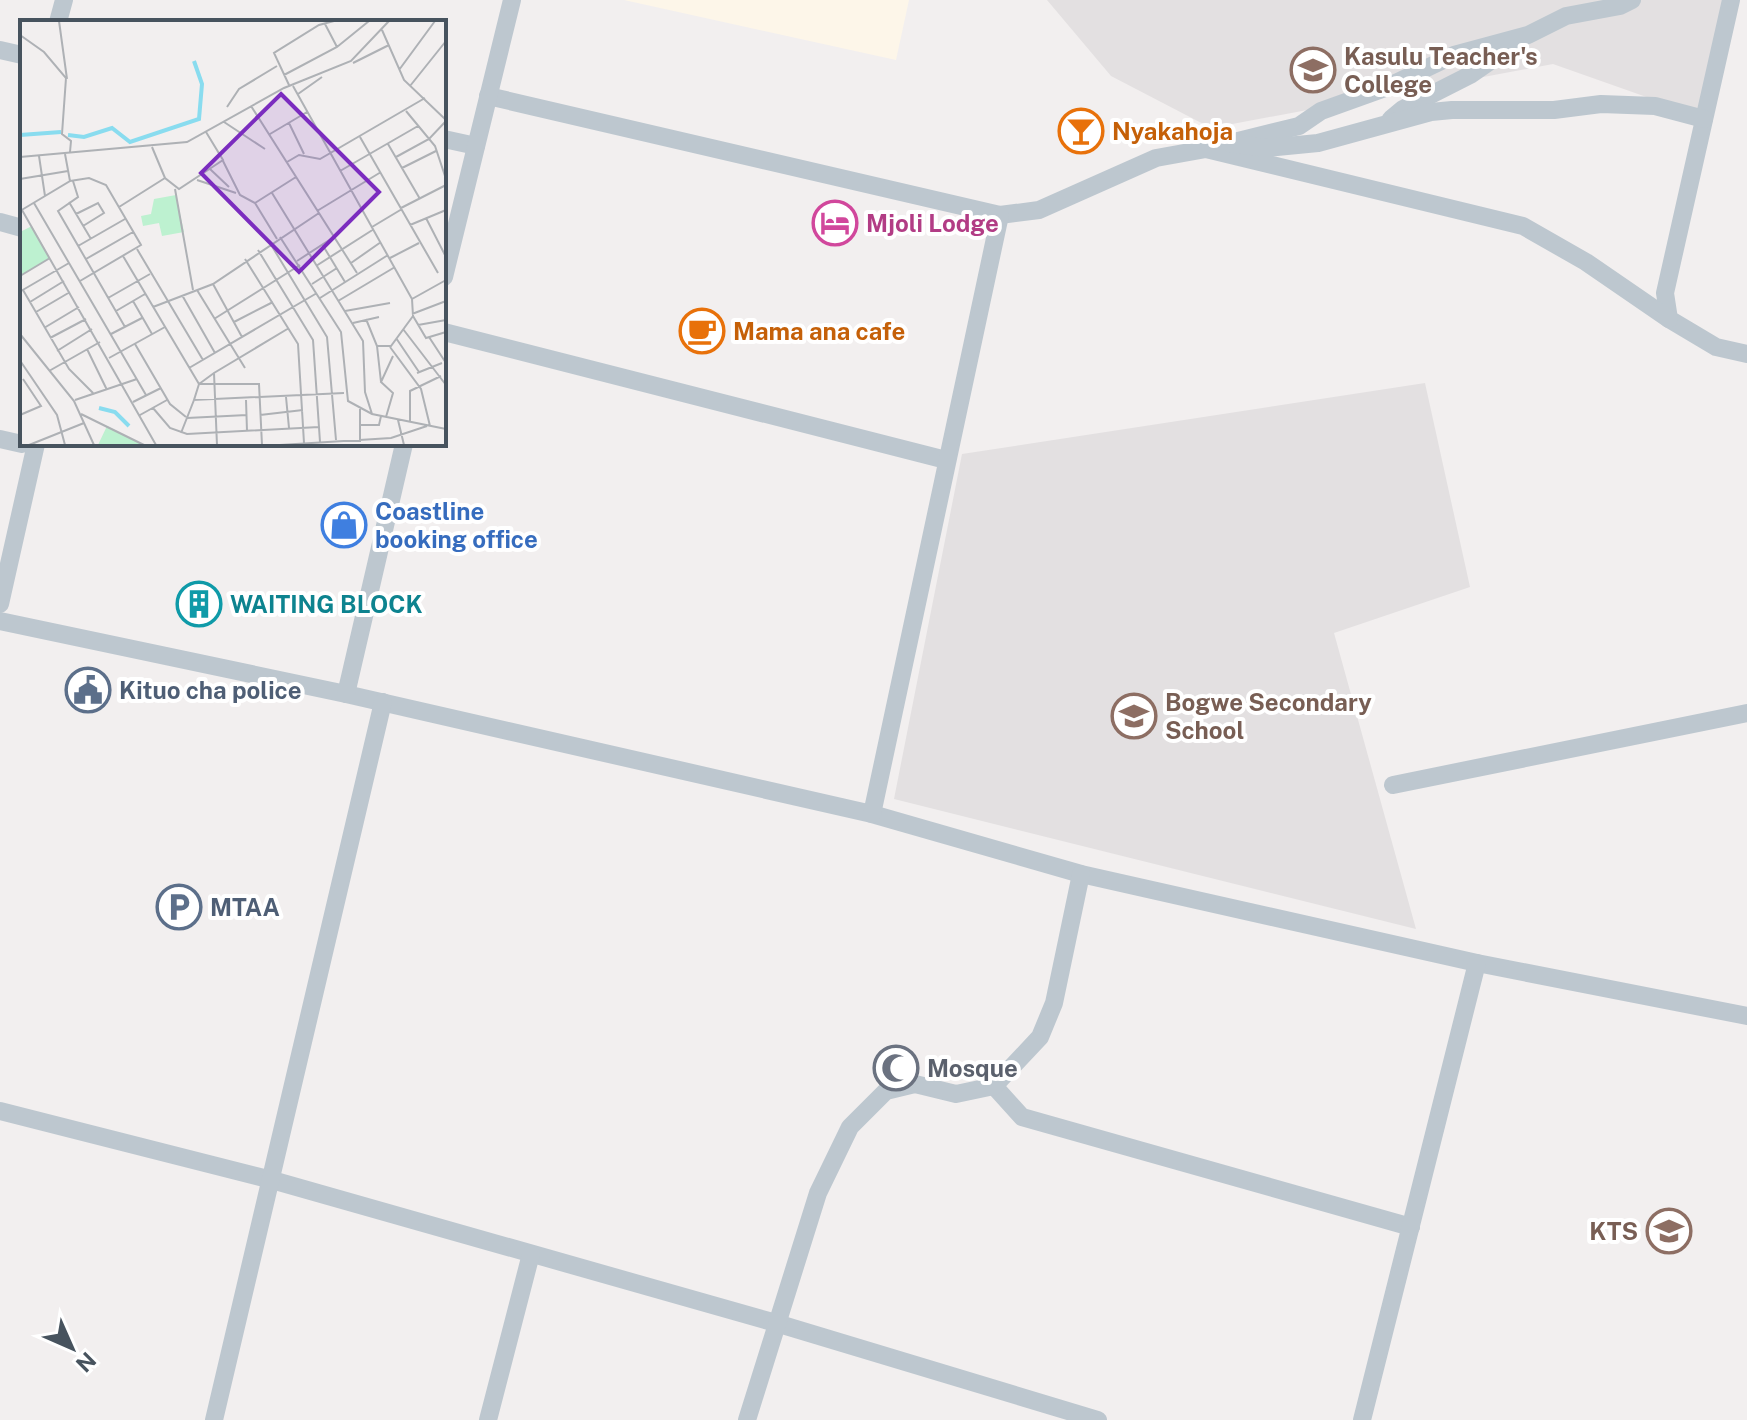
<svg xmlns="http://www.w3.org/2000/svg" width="1747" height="1420" font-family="'Public Sans',sans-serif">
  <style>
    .commercial { fill: #fdf6e9 }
    .education { fill: #e3e0e1 }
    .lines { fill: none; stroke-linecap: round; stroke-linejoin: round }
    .street { stroke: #bdc7cf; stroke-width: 18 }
    .labels { text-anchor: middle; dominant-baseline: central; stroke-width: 8; stroke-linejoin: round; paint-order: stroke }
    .education-label { font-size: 24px; font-weight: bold; fill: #785e54; stroke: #fff; text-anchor: start }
    .food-label { font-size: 24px; font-weight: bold; fill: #c56008; stroke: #fff; text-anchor: start }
    .hotel-label { font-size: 24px; font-weight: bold; fill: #b23c85; stroke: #fff; text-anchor: start }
    .shop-label { font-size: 24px; font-weight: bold; fill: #366cbe; stroke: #fff; text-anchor: start }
    .culture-label { font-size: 24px; font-weight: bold; fill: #0d838f; stroke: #fff; text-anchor: start }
    .service-label { font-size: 24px; font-weight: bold; fill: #4e5e75; stroke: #fff; text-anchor: start }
    .worship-label { font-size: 24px; font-weight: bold; fill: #5b616d; stroke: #fff; text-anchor: start }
    .inset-river { fill: none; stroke: #89dcef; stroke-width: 4 }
    .inset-road { fill: none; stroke: #aeb1b5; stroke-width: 2 }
    .view { fill: #7b2cbf; fill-opacity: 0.15; stroke: #7b2cbf; stroke-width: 4 }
    .inset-edge { fill: none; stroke: #47535e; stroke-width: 4 }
  </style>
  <rect width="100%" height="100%" fill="#f2efef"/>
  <polygon class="commercial" points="624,0 909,0 896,60"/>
  <g class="education">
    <polygon points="1047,0 1732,0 1706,118 1553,64 1211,128 1111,76"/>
    <polygon points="1425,383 1470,587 1334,633 1416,929 894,799 962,454"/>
  </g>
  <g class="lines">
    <g class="street">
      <polyline points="1731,0 1665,293 1669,319 1716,347 1747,354"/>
      <polyline points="58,22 64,0"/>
      <polyline points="0,50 22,55"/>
      <polyline points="488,96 1000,215 1039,210 1156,158 1206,149 1523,226 1586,262 1669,319"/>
      <polyline points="1391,119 1403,109 1470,75 1519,41"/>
      <polyline points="444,139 476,146"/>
      <polyline points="1238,141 1299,126 1321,111 1385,88 1454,55 1528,35 1566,16 1620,6 1632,0"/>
      <polyline points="1230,143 1266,148 1318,143 1431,112 1452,110 1554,110 1601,104 1655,106 1704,119"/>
      <polyline points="0,222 22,228"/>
      <polyline points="444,277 512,0"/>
      <polyline points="444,332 946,460"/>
      <polyline points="0,439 22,444"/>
      <polyline points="0,604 36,444"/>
      <polyline points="0,621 346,694 872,814 1081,874 1477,963 1747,1016"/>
      <polyline points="346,694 404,444"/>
      <polyline points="1393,785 1747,713"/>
      <polyline points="872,814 1000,215"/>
      <polyline points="994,1086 1022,1117 1411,1227"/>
      <polyline points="0,1111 272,1180 776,1323 1098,1420"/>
      <polyline points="214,1420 383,702"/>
      <polyline points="488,1420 531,1254"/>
      <polyline points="747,1420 818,1193 850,1127 886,1091 915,1084 956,1094 994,1086 1040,1037 1054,1003 1081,874"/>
      <polyline points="1362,1420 1477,963"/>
    </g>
  </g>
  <defs>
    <g id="university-ring" transform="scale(2.3)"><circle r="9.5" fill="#fff" stroke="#8d6e63" stroke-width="1.5"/><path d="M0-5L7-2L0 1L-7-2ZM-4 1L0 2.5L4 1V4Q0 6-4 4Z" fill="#8d6e63"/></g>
    <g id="bar-ring" transform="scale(2.3)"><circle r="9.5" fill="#fff" stroke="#e8710a" stroke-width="1.5"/><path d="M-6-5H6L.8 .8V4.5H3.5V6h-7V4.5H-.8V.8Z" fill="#e8710a"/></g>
    <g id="hotel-ring" transform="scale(2.3)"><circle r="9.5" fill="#fff" stroke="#d1479c" stroke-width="1.5"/><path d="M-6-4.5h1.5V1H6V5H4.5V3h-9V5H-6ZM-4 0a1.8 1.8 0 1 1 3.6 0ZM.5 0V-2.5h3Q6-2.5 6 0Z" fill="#d1479c"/></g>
    <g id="cafe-ring" transform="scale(2.3)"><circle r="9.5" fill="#fff" stroke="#e8710a" stroke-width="1.5"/><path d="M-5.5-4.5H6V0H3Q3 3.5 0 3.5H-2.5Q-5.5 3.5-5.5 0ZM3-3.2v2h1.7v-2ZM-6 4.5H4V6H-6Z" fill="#e8710a"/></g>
    <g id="shop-ring" transform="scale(2.3)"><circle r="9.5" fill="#fff" stroke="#3f7fe0" stroke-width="1.5"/><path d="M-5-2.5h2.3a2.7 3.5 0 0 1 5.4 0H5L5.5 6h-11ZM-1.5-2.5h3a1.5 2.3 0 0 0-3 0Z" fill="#3f7fe0"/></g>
    <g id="building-ring" transform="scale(2.3)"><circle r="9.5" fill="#fff" stroke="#0f9aa8" stroke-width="1.5"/><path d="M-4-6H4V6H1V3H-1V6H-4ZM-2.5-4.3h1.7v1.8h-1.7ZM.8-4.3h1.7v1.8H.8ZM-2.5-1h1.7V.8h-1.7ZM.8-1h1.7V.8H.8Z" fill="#0f9aa8"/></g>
    <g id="civic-ring" transform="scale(2.3)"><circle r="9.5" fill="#fff" stroke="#5c6f8a" stroke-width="1.5"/><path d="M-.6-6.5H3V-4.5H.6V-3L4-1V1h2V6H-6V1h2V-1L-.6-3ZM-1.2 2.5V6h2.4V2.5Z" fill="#5c6f8a"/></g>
    <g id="school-ring" transform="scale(2.3)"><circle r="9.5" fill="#fff" stroke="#8d6e63" stroke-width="1.5"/><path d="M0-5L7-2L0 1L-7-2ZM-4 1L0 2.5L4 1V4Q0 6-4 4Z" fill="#8d6e63"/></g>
    <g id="parking-ring" transform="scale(2.3)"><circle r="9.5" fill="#fff" stroke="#5c6f8a" stroke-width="1.5"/><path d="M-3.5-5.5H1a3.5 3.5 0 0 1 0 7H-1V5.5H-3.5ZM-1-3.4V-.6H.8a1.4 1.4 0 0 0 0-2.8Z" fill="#5c6f8a"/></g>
    <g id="mosque-ring" transform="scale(2.3)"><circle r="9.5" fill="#fff" stroke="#6b7280" stroke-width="1.5"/><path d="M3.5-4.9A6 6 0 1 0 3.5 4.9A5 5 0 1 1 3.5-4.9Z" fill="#6b7280"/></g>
  </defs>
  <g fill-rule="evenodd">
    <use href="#university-ring" x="1313" y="70"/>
    <use href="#bar-ring" x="1081" y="131"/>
    <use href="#hotel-ring" x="835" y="223"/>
    <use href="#cafe-ring" x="702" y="331"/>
    <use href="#shop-ring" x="344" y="525"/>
    <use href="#building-ring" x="199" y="604"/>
    <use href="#civic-ring" x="88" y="690"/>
    <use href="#school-ring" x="1134" y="716"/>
    <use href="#parking-ring" x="179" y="907"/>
    <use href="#mosque-ring" x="896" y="1068"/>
    <use href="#school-ring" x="1669" y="1231"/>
  </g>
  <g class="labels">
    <g class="education-label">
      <text x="1344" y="56">Kasulu Teacher's<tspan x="1344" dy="28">College</tspan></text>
      <text x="1165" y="702">Bogwe Secondary<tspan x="1165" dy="28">School</tspan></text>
      <text x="1638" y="1231" text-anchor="end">KTS</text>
    </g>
    <g class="food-label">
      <text x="1112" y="131">Nyakahoja</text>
      <text x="733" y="331">Mama ana cafe</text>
    </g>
    <g class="hotel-label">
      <text x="866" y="223">Mjoli Lodge</text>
    </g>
    <g class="shop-label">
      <text x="375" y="511">Coastline<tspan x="375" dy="28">booking office</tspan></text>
    </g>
    <g class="culture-label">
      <text x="230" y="604">WAITING BLOCK</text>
    </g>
    <g class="service-label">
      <text x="119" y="690">Kituo cha police</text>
      <text x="210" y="907">MTAA</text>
    </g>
    <g class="worship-label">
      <text x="927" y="1068">Mosque</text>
    </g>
  </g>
  <g transform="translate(20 20)">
    <rect width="426" height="426" fill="#f2efef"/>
    <path d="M 156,175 L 164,212 L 142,216 L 139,203 L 123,206 L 121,196 L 131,194 L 134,179 ZM 12,206 L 30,238 L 2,255 L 0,212 ZM 87,406 L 124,425 L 78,425 Z" fill="#bdf1d0"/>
    <path class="inset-river" d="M 0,115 L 41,112M 48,115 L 64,117 L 92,108 L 110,122 L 179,99 L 182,64 L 174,41M 79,388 L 95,392 L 109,406"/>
    <path class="inset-road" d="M 39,1 L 47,59M 305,4 L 317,27M 362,10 L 384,60 L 426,100M 0,15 L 24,32 L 46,58 L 42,114 L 51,121 L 50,132M 333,43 L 369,25M 379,50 L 415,1M 264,55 L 317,27 L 349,1M 269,65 L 254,33 L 299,5 L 314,1M 273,66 L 392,279 L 393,296 L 371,326 L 357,326M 390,66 L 426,21M 278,74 L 302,57M 231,86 L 337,253M 207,87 L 219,69 L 257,46M 386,91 L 415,126 L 426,159M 204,102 L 245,129M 269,103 L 284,134M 250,114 L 287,92M 340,117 L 418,253M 368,124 L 400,179M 132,127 L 145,158 L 159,169 L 203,140 L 186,112M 19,136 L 25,176M 0,137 L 167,122 L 264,68 L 331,41 L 369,1M 376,137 L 409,119 L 426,101M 203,141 L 220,175 L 235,183 L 257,219M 267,142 L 279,135 L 300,139 L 405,78M 382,148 L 416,131M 190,149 L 209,167M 320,151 L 398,106M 0,159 L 48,151M 177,160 L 216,173M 50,161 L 69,158 L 86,165 L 121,225 L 60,261M 53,161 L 58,177 L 38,191 L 105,307M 155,169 L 173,270M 252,173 L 343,321 L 345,372 L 352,394M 49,182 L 71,219M 14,183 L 126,375M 235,183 L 276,157M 99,187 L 145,158M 381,188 L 426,165M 2,190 L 136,425M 0,191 L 50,161 L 45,134M 297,191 L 361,152M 56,194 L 78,183 L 84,193 L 63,206M 406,198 L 426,237M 390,205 L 426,190M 352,207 L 382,189M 260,217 L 321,312 L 328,381 L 352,394 L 426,409M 250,223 L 307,317 L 316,420M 302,224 L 325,262M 58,226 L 105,199M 117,229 L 183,340M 238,230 L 293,320 L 300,422M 103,236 L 179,364 L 239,364 L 242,425M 370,238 L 399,223M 66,239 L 113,212M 225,239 L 278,324 L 284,423M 277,241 L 314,217M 331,243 L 361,222M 296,246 L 354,209M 0,256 L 30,238M 193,264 L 222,317M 292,264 L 317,248M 3,270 L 49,349 L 73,373M 177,270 L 225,348M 1,271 L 49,243M 162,275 L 195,333M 88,278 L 130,254M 300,278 L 368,235M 392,279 L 426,260M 113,281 L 132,314M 318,281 L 375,247M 10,282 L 44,261M 133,287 L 193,264 L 299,193M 96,291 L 125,274M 325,291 L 370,283M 16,292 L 50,272M 392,294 L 426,281M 393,296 L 406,318 L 426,312M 194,299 L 280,245M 346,299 L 357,326 L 361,362M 214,302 L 253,282M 333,303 L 359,297M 398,305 L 426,300M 24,308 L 59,287M 383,309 L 426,365M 0,314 L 54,381 L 74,425M 91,314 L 122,298M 409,317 L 426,343M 30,318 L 66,299M 376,318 L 399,352M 115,324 L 150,384 L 166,397M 370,327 L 401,369 L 410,406M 67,329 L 87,370M 37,331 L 72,309M 89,338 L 145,307M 1,342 L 37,395 L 45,425M 169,348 L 297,273M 29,351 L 80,322M 194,353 L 179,364 L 174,380 L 324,373M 397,353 L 422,343M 266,377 L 269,408M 55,380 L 117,359M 226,380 L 227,411M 113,382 L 141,368M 133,388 L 150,408 L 167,414 L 299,407M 61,394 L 124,425M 0,395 L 21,386 L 3,359M 120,395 L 147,380M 240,395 L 283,390M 366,397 L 373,373 L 361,362 L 373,336M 167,398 L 227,395M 378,400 L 384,425M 390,403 L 390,371 L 421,356M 340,405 L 359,405 L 361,396M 161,413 L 174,380M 340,422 L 340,389M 9,425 L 64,403M 197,425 L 194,353 L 269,308M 260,425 L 371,418 L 407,406"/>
    <path class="view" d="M 261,74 L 359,172 L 279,252 L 181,153 Z"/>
    <rect width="426" height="426" class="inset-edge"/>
  </g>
  <g transform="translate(72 1348) rotate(135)" stroke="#ffffff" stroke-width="6" paint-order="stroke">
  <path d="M0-6L14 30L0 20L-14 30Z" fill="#47535e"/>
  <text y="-12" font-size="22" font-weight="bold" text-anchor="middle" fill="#47535e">N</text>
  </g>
</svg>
